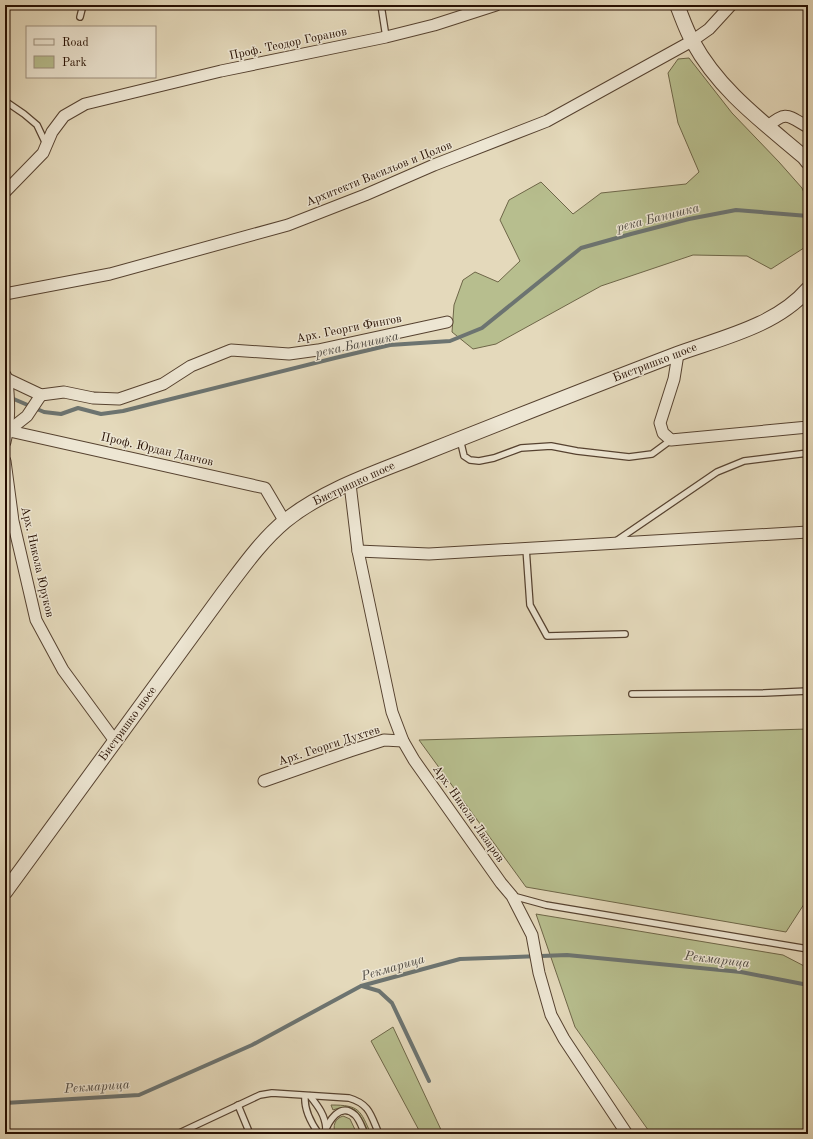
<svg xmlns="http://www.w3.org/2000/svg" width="813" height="1139" font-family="'Old Standard TT',serif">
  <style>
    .green { fill: #b7be8e; stroke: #6e6648 }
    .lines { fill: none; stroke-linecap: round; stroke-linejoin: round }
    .stream { stroke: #6c7471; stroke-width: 4 }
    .service-casing { stroke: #564230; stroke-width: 8 }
    .minor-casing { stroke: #564230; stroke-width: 13 }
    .tertiary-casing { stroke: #564230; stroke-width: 16 }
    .service { stroke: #ede6d3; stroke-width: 5.5 }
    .minor { stroke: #ede6d3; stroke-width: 11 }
    .tertiary { stroke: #ede6d3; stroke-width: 14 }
    .labels { text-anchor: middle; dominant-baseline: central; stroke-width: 3; stroke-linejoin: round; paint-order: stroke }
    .street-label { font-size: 12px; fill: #260f02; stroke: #ede6d3 }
    .water-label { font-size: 13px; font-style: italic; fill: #4f4a43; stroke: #ede6d3 }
  </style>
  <rect width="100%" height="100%" fill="#e4d9bb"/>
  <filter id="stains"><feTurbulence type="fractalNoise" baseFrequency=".005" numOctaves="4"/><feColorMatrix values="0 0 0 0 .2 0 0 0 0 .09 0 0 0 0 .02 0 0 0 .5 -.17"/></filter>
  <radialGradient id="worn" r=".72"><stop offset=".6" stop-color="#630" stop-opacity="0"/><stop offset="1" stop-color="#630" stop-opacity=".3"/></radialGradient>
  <g class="green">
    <polygon points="689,58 732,113 779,162 802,188 808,202 807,246 771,269 747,256 693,255 601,286 496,344 473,349 452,332 454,305 463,280 475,272 498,282 520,261 500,220 509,200 541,182 573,214 601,193 686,184 699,172 678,123 668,73 678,59"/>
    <polygon points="808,729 808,898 786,932 526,887 419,740"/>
    <polygon points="536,914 783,955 808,968 808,1134 651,1134 575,1027"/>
    <polygon points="393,1027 443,1134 421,1134 371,1041"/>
    <path d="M 331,1105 C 360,1105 360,1110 371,1134 L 369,1134 C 361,1116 356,1101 333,1110 Z"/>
    <path d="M 343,1116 L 350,1119 L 357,1134 L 335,1134 C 333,1126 334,1119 343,1116 Z"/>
  </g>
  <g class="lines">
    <g class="stream">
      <polyline points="9,397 44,412 61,414 78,408 101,414 123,411 335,358 390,345 450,341 482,328 581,248 631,234 689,219 736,210 808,216"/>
      <polyline points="362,986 379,991 392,1003 429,1081"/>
      <polyline points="5,1103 139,1095 252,1045 361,986 460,959 567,955 741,972 808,985"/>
    </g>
    <g class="service-casing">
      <g id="service">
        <polyline points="381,5 386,37"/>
        <polyline points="80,17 83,5"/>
        <polyline points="5,101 24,114 37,125 46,144"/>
        <polyline points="460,439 464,456 470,460 479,461 494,458 521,448 551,446 577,451 629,457 652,454 671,440"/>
        <polyline points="616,541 717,472 744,461 808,453"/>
        <polyline points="526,548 530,605 547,636 625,634"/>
        <polyline points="632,694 764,693 808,691"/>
        <polyline points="513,896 546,905 808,949"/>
        <path d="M 305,1096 C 304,1110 311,1123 319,1134"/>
        <path d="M 310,1096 C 318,1106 325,1115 326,1128"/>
        <polyline points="238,1105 250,1134"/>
        <path d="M 177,1134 L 260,1095 L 272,1093 L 349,1098 C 370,1104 371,1116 379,1134"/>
        <path d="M 324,1134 C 328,1122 340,1101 355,1115 C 360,1120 362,1128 365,1134"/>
      </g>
    </g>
    <g class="minor-casing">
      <g id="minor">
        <path d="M 768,126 C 787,110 788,116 808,127"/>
        <polyline points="5,192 43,153 52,132 64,116 85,104 221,71 386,37 434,25 496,5"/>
        <polyline points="5,294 110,274 288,225 365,195 434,165 547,121 692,41 709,29 731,5"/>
        <polyline points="678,354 674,379 660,423 663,433 671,440 808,427"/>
        <path d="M 5,375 L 7,379 C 9,401 10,421 5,442"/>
        <polyline points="5,378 41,395 64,392 93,398 119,399 163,384 191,366 231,350 289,354 318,350 447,322"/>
        <polyline points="5,430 265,488 285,522"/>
        <polyline points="8,431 27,416 41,395"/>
        <polyline points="5,461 13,521 36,620 63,670 115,741"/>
        <polyline points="350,484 358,551 392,712 403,741 414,760 501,883 512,896 532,935 539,973 551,1015 564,1039 627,1134"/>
        <polyline points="358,551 429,554 808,532"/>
        <polyline points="264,781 350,751 384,740 403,741"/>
      </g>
    </g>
    <g class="tertiary-casing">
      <g id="tertiary">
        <path d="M 677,5 C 682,17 686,30 693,42 C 719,90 763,122 804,157 L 808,162"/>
        <path d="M 5,892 L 224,592 C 243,567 261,541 285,521 C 326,488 379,472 427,452 C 510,419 593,386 677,354 C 721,338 776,326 808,289"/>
      </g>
    </g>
    <use href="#service" class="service"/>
    <use href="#minor" class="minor"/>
    <use href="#tertiary" class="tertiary"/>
  </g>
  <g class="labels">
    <g class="street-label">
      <text transform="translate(288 44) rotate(-12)">Проф. Теодор Горанов</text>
      <text transform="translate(379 174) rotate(-22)">Архитекти Васильов и Цолов</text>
      <text transform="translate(349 329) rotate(-11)">Арх. Георги Фингов</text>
      <text transform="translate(655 363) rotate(-21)">Бистришко шосе</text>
      <text transform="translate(157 450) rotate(13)">Проф. Юрдан Данчов</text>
      <text transform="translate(354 484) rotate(-25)">Бистришко шосе</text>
      <text transform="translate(37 562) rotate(77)">Арх. Никола Юруков</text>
      <text transform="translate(128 724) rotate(-54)">Бистришко шосе</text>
      <text transform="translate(329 746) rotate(-18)">Арх. Георги Духтев</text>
      <text transform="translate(468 814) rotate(55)">Арх. Никола Лазаров</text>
    </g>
    <g class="water-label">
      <text transform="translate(658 218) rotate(-14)">река Банишка</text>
      <text transform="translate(357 345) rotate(-12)">река Банишка</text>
      <text transform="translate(717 960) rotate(7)">Рекмарица</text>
      <text transform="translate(393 968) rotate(-16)">Рекмарица</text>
      <text transform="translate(97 1087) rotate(-4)">Рекмарица</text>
    </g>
  </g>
  <rect width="813" height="1139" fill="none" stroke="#e4d9bb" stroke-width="20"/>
  <rect x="6" y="6" width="801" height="1127" fill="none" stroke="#260f02" stroke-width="2"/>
  <rect x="10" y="10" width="793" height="1119" fill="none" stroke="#260f02"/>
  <rect x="26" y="26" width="130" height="52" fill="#ede6d3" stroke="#9d907f"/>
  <rect x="34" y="39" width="20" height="6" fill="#ede6d3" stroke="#9d907f"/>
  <text x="62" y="46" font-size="12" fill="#260f02">Road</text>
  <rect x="34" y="56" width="20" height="12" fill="#b7be8e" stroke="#9d907f"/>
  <text x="62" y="66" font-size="12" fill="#260f02">Park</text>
  <rect width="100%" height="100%" filter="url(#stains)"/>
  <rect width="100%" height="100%" fill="url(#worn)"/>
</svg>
